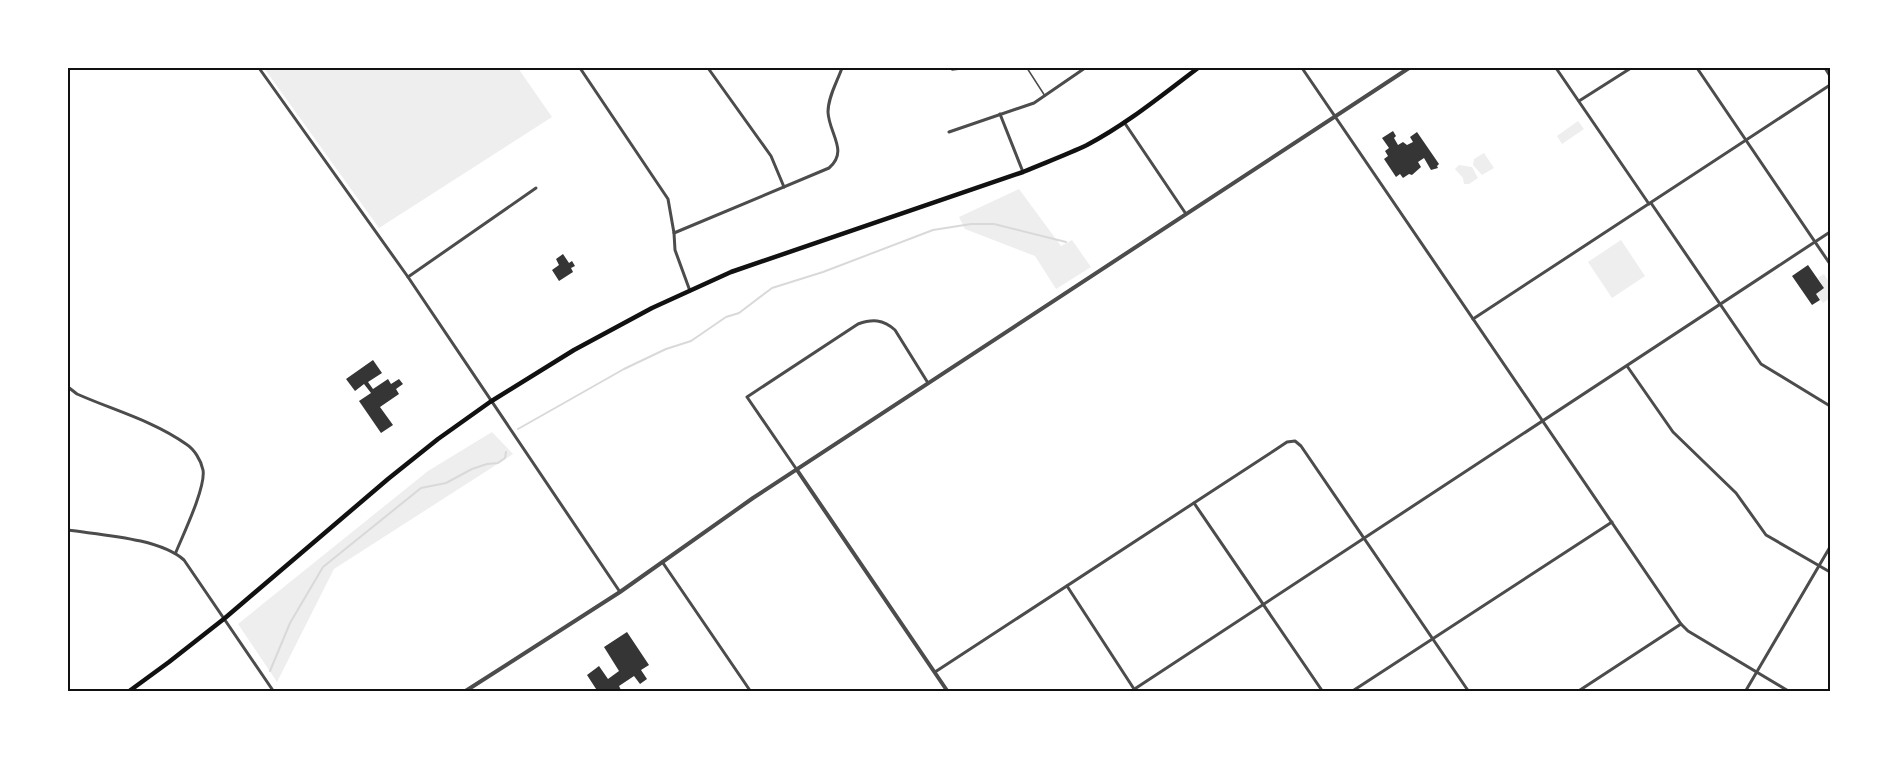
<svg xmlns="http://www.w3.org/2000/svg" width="1898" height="759" font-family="Lato,sans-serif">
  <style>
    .green { fill: #eee }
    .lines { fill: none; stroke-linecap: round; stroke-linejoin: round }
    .stream { stroke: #d9d9d9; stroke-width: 2 }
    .building { fill: #353535 }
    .service { stroke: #4c4c4c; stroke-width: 1.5 }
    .minor { stroke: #4c4c4c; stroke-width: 3 }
    .tertiary { stroke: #4c4c4c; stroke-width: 4 }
    .secondary { stroke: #111; stroke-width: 4.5 }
    .neatline { fill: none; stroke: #111; stroke-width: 2 }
  </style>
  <rect width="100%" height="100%" fill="#fff"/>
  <g class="green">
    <polygon points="264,68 518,68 552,117 379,228"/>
    <polygon points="1578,121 1584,129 1562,144 1557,136"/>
    <polygon points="1484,153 1494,168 1482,175 1473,165 1474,159"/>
    <polygon points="1459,165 1472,167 1478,178 1469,184 1464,184 1463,178 1455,169"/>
    <polygon points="1019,189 1061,246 1072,240 1091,267 1056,289 1035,256 965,229 959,217"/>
    <polygon points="1621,240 1645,276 1612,298 1588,262"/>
    <polygon points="1824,274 1830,284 1830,298 1823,303 1816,294 1824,288 1818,278"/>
    <polygon points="492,432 513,454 334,569 277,682 238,624 428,471"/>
  </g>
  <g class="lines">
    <g class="stream">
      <polyline points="518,429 624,369 666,349 691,341 726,317 739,313 772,288 823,272 933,230 971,224 994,224 1066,242"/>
      <polyline points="270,671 290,623 323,567 421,488 446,483 472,469 487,464 498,463 505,458 506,452"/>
    </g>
  </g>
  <g class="building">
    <polygon points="1393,131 1396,136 1394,138 1398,145 1403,142 1407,145 1413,142 1410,137 1417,132 1439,164 1437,166 1438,168 1431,170 1424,158 1418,162 1421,167 1412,175 1409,174 1403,178 1400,174 1396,177 1384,159 1388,156 1385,151 1389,148 1382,138"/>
    <polygon points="563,254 569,263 572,261 575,266 571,268 573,272 559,281 552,270 559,265 556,259"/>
    <polygon points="1808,265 1824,288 1816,294 1820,300 1812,305 1792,276"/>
    <polygon points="373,360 382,373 368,382 373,389 388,379 391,384 399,379 403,384 396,389 399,394 380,407 393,425 381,433 359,401 371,393 364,384 355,391 346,379"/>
    <polygon points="627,632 649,665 641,670 647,679 640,684 634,676 619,686 622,692 598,692 587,675 599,666 608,679 619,671 604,647"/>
  </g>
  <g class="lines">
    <g class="service">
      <polyline points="1027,68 1045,96"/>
      <polyline points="952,70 969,68"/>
    </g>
    <g class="minor">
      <polyline points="259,68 408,277 620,592"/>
      <polyline points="580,68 668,199 674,233 675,250 690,291"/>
      <polyline points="708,68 771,156 784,187"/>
      <polyline points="1302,68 1681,624 1688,631 1790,692"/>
      <polyline points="1556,68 1649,204"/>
      <polyline points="1697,68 1830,264"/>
      <polyline points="1825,68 1830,76"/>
      <polyline points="1579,101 1631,68"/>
      <polyline points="1000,114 1023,172"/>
      <polyline points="1124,122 1186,214"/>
      <polyline points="949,132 1034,103 1085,68"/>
      <polyline points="1651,203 1761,364 1830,406"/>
      <path d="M 674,233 L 829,168 C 849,151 829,134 828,112 C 828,97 837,82 842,68"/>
      <polyline points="408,277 536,188"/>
      <polyline points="1473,319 1830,85"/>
      <polyline points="1627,366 1673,432 1736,493 1766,535 1830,572"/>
      <path d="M 68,387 L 77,394 C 113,410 154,421 186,444 C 194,449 201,460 203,470 C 206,487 183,535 176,552"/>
      <path d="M 797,470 L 747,397 L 858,324 C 872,319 883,319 895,330 L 928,383"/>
      <polyline points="1194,503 1323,692"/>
      <path d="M 68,530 C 101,535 159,538 184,560 L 274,692"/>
      <polyline points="663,563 751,692"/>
      <polyline points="1067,586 1134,689"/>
      <polyline points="935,672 1275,450 1287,442 1295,441 1301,446 1469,692"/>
      <polyline points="1130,692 1830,232"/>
      <polyline points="1351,692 1612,522"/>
      <polyline points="1577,692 1681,624"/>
      <polyline points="1745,692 1830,547"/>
    </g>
    <g class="tertiary">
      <polyline points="797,470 948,692"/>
      <polyline points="464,692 620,592 753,498 1409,68"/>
    </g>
    <path class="secondary" d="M 128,692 L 169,662 L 225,618 L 388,479 L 438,439 L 490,402 L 574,350 L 652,308 L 731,272 L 1023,172 C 1044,163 1066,155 1087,145 C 1127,124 1162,95 1198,68"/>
  </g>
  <rect width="1898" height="759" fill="none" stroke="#ffffff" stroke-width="138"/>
  <rect x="69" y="69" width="1760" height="621" class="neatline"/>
</svg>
